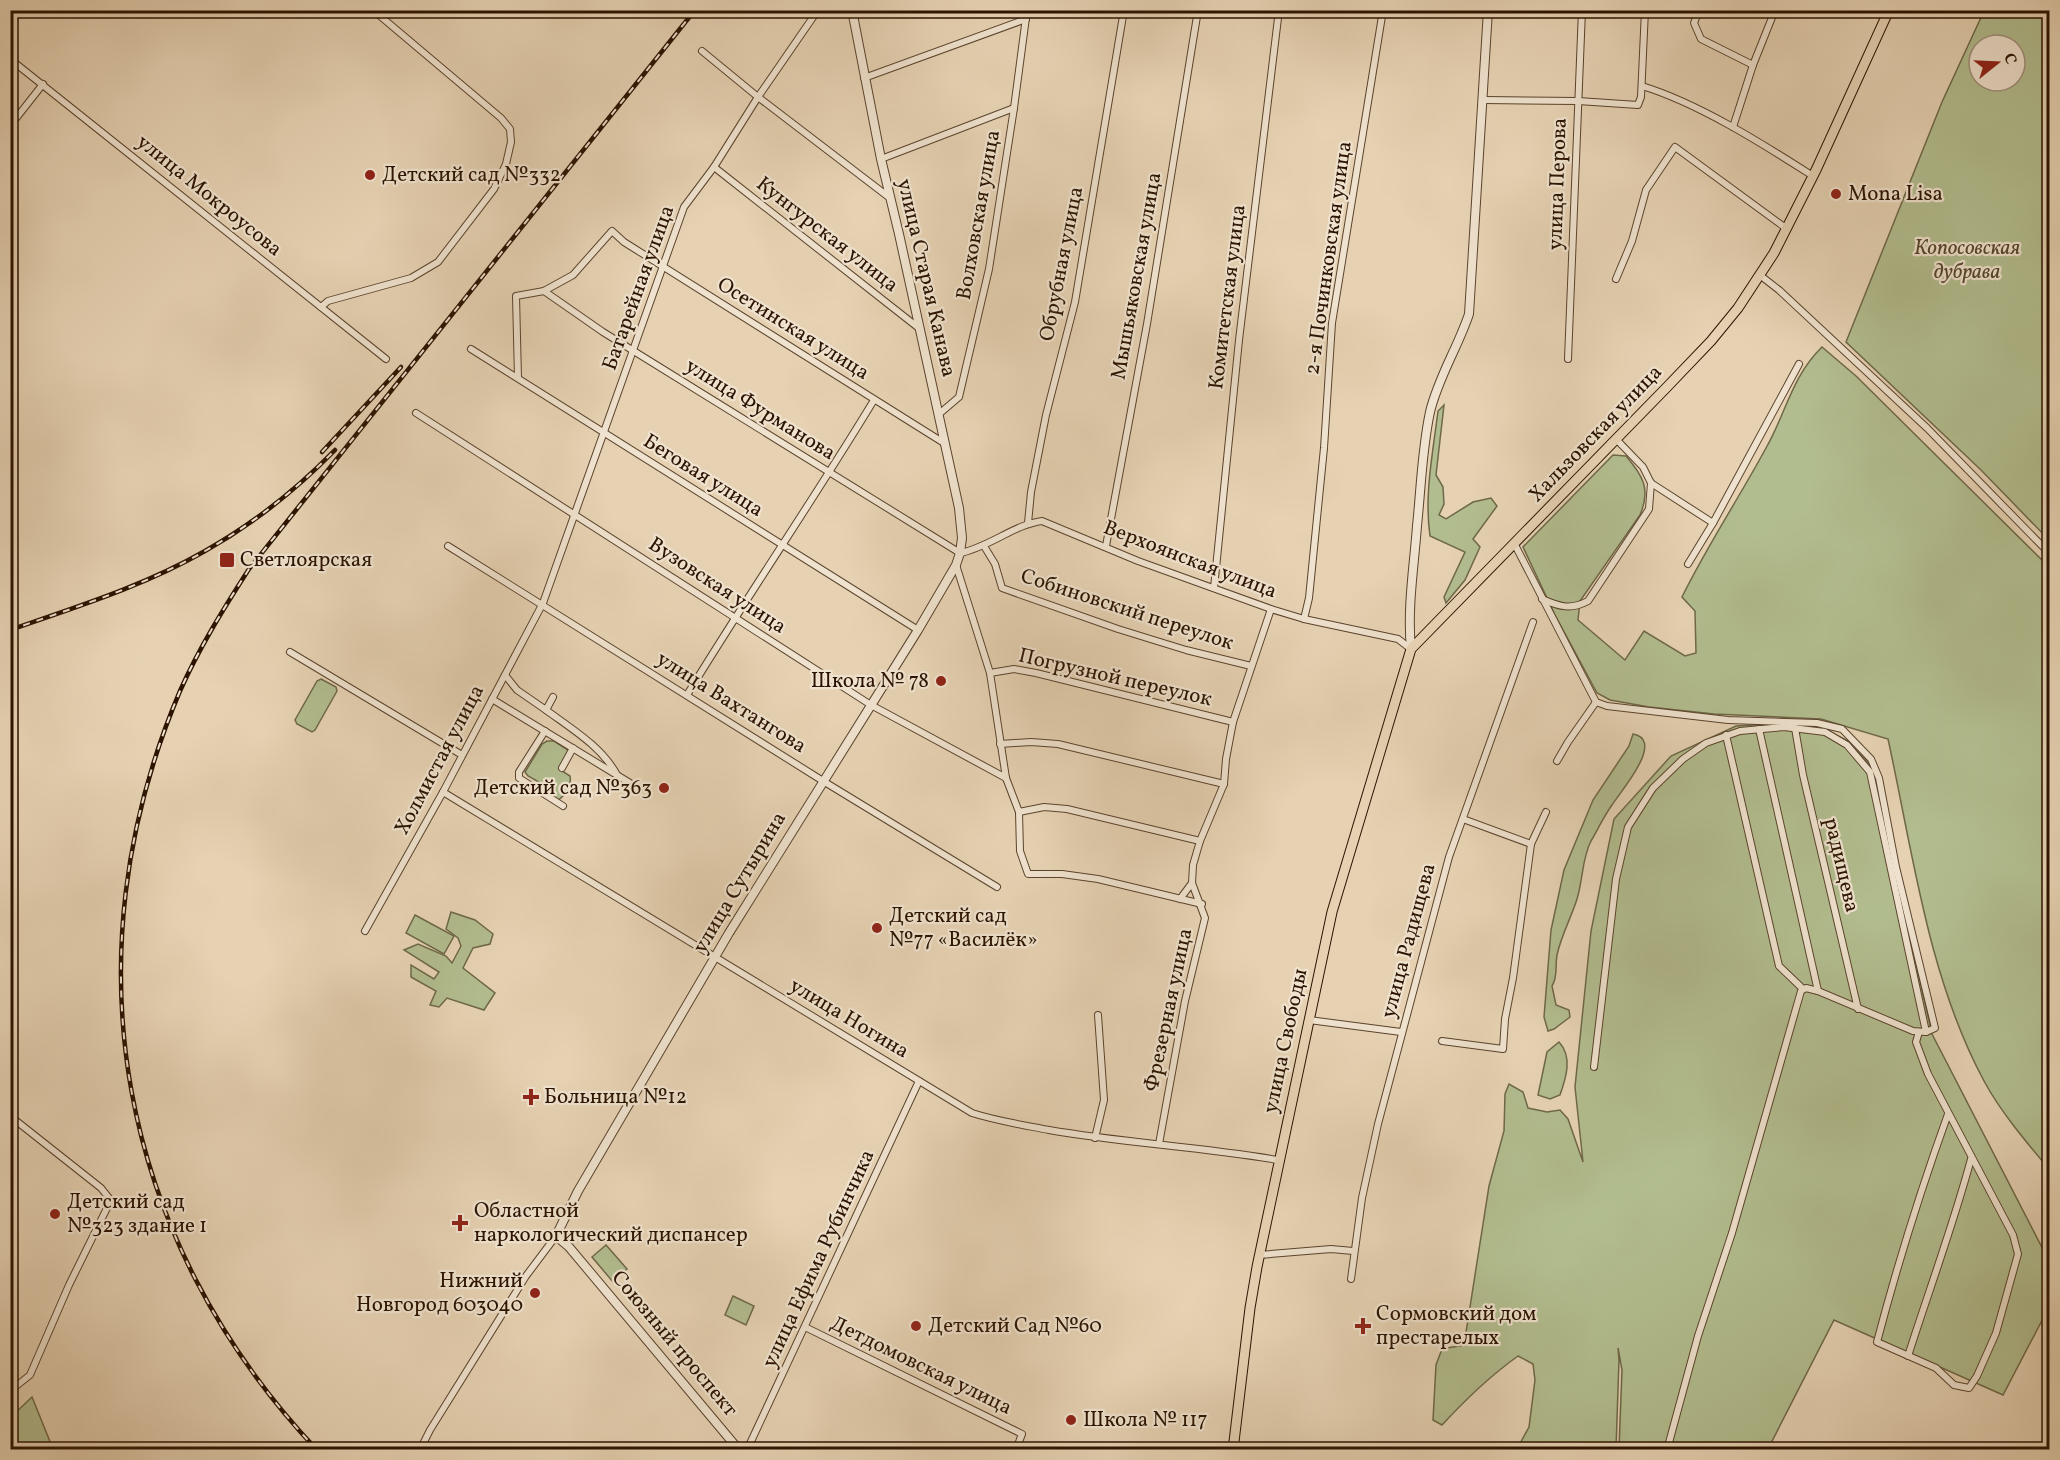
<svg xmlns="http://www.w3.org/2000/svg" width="2060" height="1460" font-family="Vollkorn,serif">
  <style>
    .green { fill: #b2bd8f; stroke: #6e6848; stroke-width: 1.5; fill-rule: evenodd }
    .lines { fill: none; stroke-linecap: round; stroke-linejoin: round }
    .minor-casing { stroke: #5a432d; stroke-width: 8 }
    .tertiary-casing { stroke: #5a432d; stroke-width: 10 }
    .primary-casing { stroke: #2b1300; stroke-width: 11 }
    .minor { stroke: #efe2ce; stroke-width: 6 }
    .tertiary { stroke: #efe2ce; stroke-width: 8 }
    .primary { stroke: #e6d2b3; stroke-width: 9 }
    .rail-casing { stroke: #2b1300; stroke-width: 4.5 }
    .rail { stroke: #efe2ce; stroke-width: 2; stroke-dasharray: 7; stroke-linecap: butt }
    .poi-dot { fill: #8f2418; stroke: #efe2ce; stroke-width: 2 }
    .labels { text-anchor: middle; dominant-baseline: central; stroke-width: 4.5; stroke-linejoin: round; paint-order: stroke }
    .poi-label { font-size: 21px; fill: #2b1300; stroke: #efe2ce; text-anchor: start }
    .street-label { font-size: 21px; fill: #2b1300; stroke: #efe2ce }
    .park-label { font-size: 21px; font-style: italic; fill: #54462b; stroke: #efe2ce }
  </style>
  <rect width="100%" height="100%" fill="#e6d2b3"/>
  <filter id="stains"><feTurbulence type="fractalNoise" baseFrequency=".00333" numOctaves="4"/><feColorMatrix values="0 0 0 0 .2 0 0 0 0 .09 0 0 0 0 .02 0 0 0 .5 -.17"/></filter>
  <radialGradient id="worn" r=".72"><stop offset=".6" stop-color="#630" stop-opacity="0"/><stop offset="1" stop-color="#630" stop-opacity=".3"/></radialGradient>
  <g class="green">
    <path d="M 1984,11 L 2049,11 L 2049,540 L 1981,470 L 1846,342 L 1942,102 ZM 1979,45 L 2015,45 L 2015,81 L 1979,81 Z"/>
    <path d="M 1822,347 L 1856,376 L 2049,567 L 2049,1169 C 2027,1143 2000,1111 1984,1081 C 1928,977 1913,853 1888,739 L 1821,719 L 1714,714 L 1649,707 L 1610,700 L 1597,693 L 1555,615 L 1523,547 L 1613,455 L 1626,456 C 1643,476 1651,489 1640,515 L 1580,601 L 1578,620 L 1625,660 L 1644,631 L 1685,656 L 1696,653 L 1695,611 L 1682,597 C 1707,546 1739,498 1766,448 C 1786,413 1792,376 1822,347 Z"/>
    <path d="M 1444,405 L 1436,475 L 1443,487 L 1444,504 L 1439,515 L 1446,519 L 1473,502 L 1491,498 L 1497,506 L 1473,539 L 1480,547 L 1465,580 L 1446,603 L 1444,597 L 1465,552 L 1430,536 C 1424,495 1433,452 1438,411 Z"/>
    <polygon points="321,679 336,687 337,691 315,730 312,732 297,724 295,720 317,681"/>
    <path d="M 1791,723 L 1821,727 L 1848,741 L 1871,766 L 1932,1034 L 2049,1261 L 2049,1307 L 2003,1395 L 1834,1320 L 1768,1449 L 1619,1449 L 1622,1370 L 1618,1348 L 1619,1360 L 1616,1449 L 1517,1449 L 1529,1427 L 1535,1380 L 1533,1364 L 1518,1356 C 1490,1376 1465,1400 1442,1425 L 1433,1420 L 1436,1365 L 1442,1349 L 1464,1345 L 1489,1186 L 1504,1131 L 1505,1094 L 1509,1084 L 1523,1092 L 1528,1108 L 1547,1112 L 1560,1110 L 1568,1119 L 1583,1162 L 1575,1087 L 1591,931 L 1614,819 L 1671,756 L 1736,726 Z"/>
    <path d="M 1633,734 C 1666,740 1620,792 1612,805 C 1604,816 1598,829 1591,841 C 1582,858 1583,880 1577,899 C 1571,918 1561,936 1557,955 C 1555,966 1558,977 1552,986 L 1556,1005 L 1569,1010 L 1570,1017 L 1554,1029 L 1548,1031 L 1544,1017 L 1551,930 L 1564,870 L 1593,800 L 1629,746 Z"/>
    <path d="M 547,741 L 554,741 L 568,750 L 562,771 L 570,776 C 572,785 565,796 558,800 L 549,794 L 546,786 L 528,776 L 525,772 L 542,744 Z"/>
    <polygon points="451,912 475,920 493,934 490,944 473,948 463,968 495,993 484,1010 447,998 439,1007 430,1005 436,991 411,977 411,965 434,979 439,972 404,950 418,944 446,956 452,963 461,946 458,938 446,929"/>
    <polygon points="415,915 454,936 444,954 406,933"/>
    <path d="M 1559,1042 C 1573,1057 1566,1078 1560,1095 L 1550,1099 L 1538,1095 L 1547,1052 Z"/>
    <polygon points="606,1245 627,1269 613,1282 592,1257"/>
    <polygon points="733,1296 754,1306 746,1325 725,1315"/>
    <polygon points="32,1397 53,1449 11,1449 11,1417"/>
  </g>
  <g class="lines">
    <g class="minor-casing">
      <g id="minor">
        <polyline points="1699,10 1694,23 1701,39 1753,65"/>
        <polyline points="702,51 758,97 890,198"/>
        <polyline points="10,59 386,359"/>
        <polyline points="864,78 1026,19"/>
        <path d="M 1642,86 C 1698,103 1763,144 1813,176"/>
        <polyline points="1484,100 1578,101 1638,105 1641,97 1645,10"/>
        <polyline points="10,126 43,84"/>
        <polyline points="1733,127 1753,65 1775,10"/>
        <polyline points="881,159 1014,108"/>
        <polyline points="714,167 920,329"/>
        <polyline points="1761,276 1779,290 1927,428 2050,554"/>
        <polyline points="1616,279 1632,241 1646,190 1675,147 1787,229"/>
        <path d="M 544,291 L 603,332 L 960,553 C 990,547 1013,525 1042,521 L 1138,561 L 1271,609 L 1304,619 L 1398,639 L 1411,649"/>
        <polyline points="321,307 328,301 411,278 438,262 494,189 506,164 511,142 510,129 501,118 373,10"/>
        <polyline points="471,349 918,630"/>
        <polyline points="1568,359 1582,10"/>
        <polyline points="518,378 516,296 544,291 573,275 612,231 624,242 944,443"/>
        <polyline points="416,413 871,705 1006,778"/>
        <polyline points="939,414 959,397 989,269 1014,108 1027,10"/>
        <polyline points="1616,439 1643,467 1651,483 1713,523"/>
        <polyline points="1028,523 1031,492 1046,415 1075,302 1124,10"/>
        <polyline points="1514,543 1596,702 1607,706 1728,720 1817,723 1842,729 1871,759 1879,778 1896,867 1935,1028 1926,1032 1913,1031 1818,991 1806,988 1801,991 1732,1233 1698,1336 1667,1450"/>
        <polyline points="448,546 823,781 997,887"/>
        <polyline points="984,546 995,564 1002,588 1118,629 1186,650 1251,666"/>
        <polyline points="1106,546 1147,324 1198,10"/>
        <polyline points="1688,564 1713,523 1799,364"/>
        <polyline points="956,565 990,673 1006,778 1019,812 1020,851 1028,874 1062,874 1098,879 1202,904"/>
        <polyline points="1214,588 1239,340 1279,10"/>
        <path d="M 1542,599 C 1560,607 1571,610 1588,601 L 1649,509 L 1651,483"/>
        <polyline points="1304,619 1309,598 1324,448 1332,323 1383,10"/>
        <polyline points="290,652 462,755"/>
        <polyline points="990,673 1014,669 1036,673 1233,722"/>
        <polyline points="505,675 517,690 546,710"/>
        <path d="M 687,695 C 748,595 814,499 874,400"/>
        <path d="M 553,697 L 546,710 C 572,729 602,747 617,775"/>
        <polyline points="492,699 630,783"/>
        <polyline points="1795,728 1803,775 1858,1009"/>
        <polyline points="1759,729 1818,991"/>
        <polyline points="545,731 519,772 519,778 563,806"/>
        <polyline points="1726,735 1779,966 1803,989"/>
        <polyline points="1000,744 1031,742 1058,744 1224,784"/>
        <polyline points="1557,761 1568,742 1596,702"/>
        <polyline points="562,768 573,748"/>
        <path d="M 443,792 L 972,1113 C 997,1121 1023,1125 1049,1130 C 1125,1143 1202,1147 1278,1160"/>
        <polyline points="1019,812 1044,807 1067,809 1200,841"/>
        <polyline points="1463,819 1531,844"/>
        <polyline points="1180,899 1192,883"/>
        <polyline points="365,931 443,792 543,603 684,207 714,167 758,97 818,10"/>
        <polyline points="1309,1020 1401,1032"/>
        <path d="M 1919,1032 L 1916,1042 L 1928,1074 L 2013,1235 L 2018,1254 L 1996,1333 L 1977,1376 L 1969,1388 L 1954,1385 L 1936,1368 L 1877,1342 C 1897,1266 1921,1189 1948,1114"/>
        <polyline points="1442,1041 1503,1049 1505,1019 1513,978 1531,844 1546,812"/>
        <polyline points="1594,1067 1616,879 1628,827 1653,788 1683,759 1706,743 1740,731 1784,727 1825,732 1847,745 1870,772 1926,1032"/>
        <polyline points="10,1116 101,1188 109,1198 107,1208 69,1285 30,1375 10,1391"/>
        <polyline points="1095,1138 1104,1100 1098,1015"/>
        <polyline points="1159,1144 1185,1001 1205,918 1192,883 1193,865 1200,841 1224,784 1226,759 1233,722 1271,609"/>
        <polyline points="1259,1255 1331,1249 1353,1251"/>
        <polyline points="1351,1279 1362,1198 1378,1124 1449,857 1533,622"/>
        <polyline points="805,1327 1022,1434 1016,1450"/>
        <path d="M 1908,1356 C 1929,1290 1953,1226 1971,1159"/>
        <polyline points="420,1450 430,1430 526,1276 556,1236"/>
        <polyline points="747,1450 919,1081"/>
      </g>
    </g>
    <g class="tertiary-casing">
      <g id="tertiary">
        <path d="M 1411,649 C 1407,608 1414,567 1417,526 C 1421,488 1422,449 1430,412 C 1438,378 1458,347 1469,314 L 1488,10"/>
        <polyline points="739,1450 569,1247 556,1236 578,1191 729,933 918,630 956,565 960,553 962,538 959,508 899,234 881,159 852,10"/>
      </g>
    </g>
    <g class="primary-casing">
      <polyline id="primary" points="1233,1450 1250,1308 1257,1267 1332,912 1411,649 1666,388 1711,341 1738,308 1774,253 1816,170 1889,10"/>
    </g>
    <use href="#minor" class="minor"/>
    <use href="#tertiary" class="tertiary"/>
    <use href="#primary" class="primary"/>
    <g class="rail-casing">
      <g id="rail">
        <polyline points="322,452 401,367"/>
        <path d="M 10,630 C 76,607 144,586 205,551 C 253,524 297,489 335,450"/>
        <path d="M 317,1450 C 118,1239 67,957 180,691 C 199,648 224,608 249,569 L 695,10"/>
      </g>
    </g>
    <use href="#rail" class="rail"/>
  </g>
  <g class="poi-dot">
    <circle cx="370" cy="175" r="6"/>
    <circle cx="1836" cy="194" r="6"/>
    <rect x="219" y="552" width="16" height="16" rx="3"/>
    <circle cx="941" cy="681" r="6"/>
    <circle cx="664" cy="788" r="6"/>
    <circle cx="877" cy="928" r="6"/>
    <path d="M528 1088h6v6h6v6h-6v6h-6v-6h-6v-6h6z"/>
    <circle cx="55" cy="1214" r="6"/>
    <path d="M457 1214h6v6h6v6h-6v6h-6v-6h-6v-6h6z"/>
    <circle cx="535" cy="1293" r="6"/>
    <circle cx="916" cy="1326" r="6"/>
    <path d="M1360 1317h6v6h6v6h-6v6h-6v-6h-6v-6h6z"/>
    <circle cx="1071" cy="1420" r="6"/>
  </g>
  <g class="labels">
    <g class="poi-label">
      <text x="382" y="175">Детский сад №332</text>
      <text x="1848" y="194">Mona Lisa</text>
      <text x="240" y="560">Светлоярская</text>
      <text x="929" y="681" text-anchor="end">Школа № 78</text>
      <text x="652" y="788" text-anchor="end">Детский сад №363</text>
      <text x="889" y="916">Детский сад<tspan x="889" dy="24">№77 «Василёк»</tspan></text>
      <text x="544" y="1097">Больница №12</text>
      <text x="67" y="1202">Детский сад<tspan x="67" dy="24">№323 здание 1</tspan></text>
      <text x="474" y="1211">Областной<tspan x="474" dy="24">наркологический диспансер</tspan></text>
      <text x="523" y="1281" text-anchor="end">Нижний<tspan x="523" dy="24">Новгород 603040</tspan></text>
      <text x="1376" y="1314">Сормовский дом<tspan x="1376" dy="24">престарелых</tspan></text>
      <text x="928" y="1326">Детский Сад №60</text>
      <text x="1083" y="1420">Школа № 117</text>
    </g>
    <g class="street-label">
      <text transform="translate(1558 184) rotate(-88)">улица Перова</text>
      <text transform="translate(209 196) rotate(39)">улица Мокроусова</text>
      <text transform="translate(979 215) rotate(-80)">Волховская улица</text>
      <text transform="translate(827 235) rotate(38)">Кунгурская улица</text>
      <text transform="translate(1329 258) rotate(-82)">2-я Починковская улица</text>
      <text transform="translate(1062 264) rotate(-79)">Обрубная улица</text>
      <text transform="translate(1137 276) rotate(-80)">Мышьяковская улица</text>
      <text transform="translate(926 278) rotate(77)">улица Старая Канава</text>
      <text transform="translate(639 288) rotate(-70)">Батарейная улица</text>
      <text transform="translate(1228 297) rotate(-83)">Комитетская улица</text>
      <text transform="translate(793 329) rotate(32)">Осетинская улица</text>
      <text transform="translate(760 410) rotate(32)">улица Фурманова</text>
      <text transform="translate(1596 434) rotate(-46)">Хальзовская улица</text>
      <text transform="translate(703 476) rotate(32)">Беговая улица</text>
      <text transform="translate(1190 560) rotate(21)">Верхоянская улица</text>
      <text transform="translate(717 586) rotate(33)">Вузовская улица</text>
      <text transform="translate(1127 610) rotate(18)">Собиновский переулок</text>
      <text transform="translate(1115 678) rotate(13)">Погрузной переулок</text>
      <text transform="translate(731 703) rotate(32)">улица Вахтангова</text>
      <text transform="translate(440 760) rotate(-62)">Холмистая улица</text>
      <text transform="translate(1841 865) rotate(77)">радищева</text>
      <text transform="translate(740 883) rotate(-59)">улица Сутырина</text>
      <text transform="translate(1409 941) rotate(-75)">улица Радищева</text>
      <text transform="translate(1169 1010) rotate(-78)">Фрезерная улица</text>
      <text transform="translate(849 1019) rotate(31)">улица Ногина</text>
      <text transform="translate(1286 1041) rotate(-78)">улица Свободы</text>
      <text transform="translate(819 1259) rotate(-65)">улица Ефима Рубинчика</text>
      <text transform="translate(674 1344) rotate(50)">Союзный проспект</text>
      <text transform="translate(921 1366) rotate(26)">Детдомовская улица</text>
    </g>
    <g class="park-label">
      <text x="1967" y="248">Копосовская<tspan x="1967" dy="24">дубрава</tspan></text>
    </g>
  </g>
  <rect width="2060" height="1460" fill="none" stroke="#e6d2b3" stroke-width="36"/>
  <rect x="12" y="12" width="2036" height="1436" fill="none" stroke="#2b1300" stroke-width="3"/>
  <rect x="18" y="18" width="2024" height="1424" fill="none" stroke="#2b1300" stroke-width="1.5"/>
  <g transform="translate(1997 63) rotate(72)"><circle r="28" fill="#efe2ce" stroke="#a18f7c" stroke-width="1.5"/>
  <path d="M0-4.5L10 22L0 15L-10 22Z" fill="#8f2418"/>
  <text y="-9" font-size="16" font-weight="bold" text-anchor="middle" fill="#2b1300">С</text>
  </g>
  <rect width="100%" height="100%" filter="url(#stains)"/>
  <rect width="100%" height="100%" fill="url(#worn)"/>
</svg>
